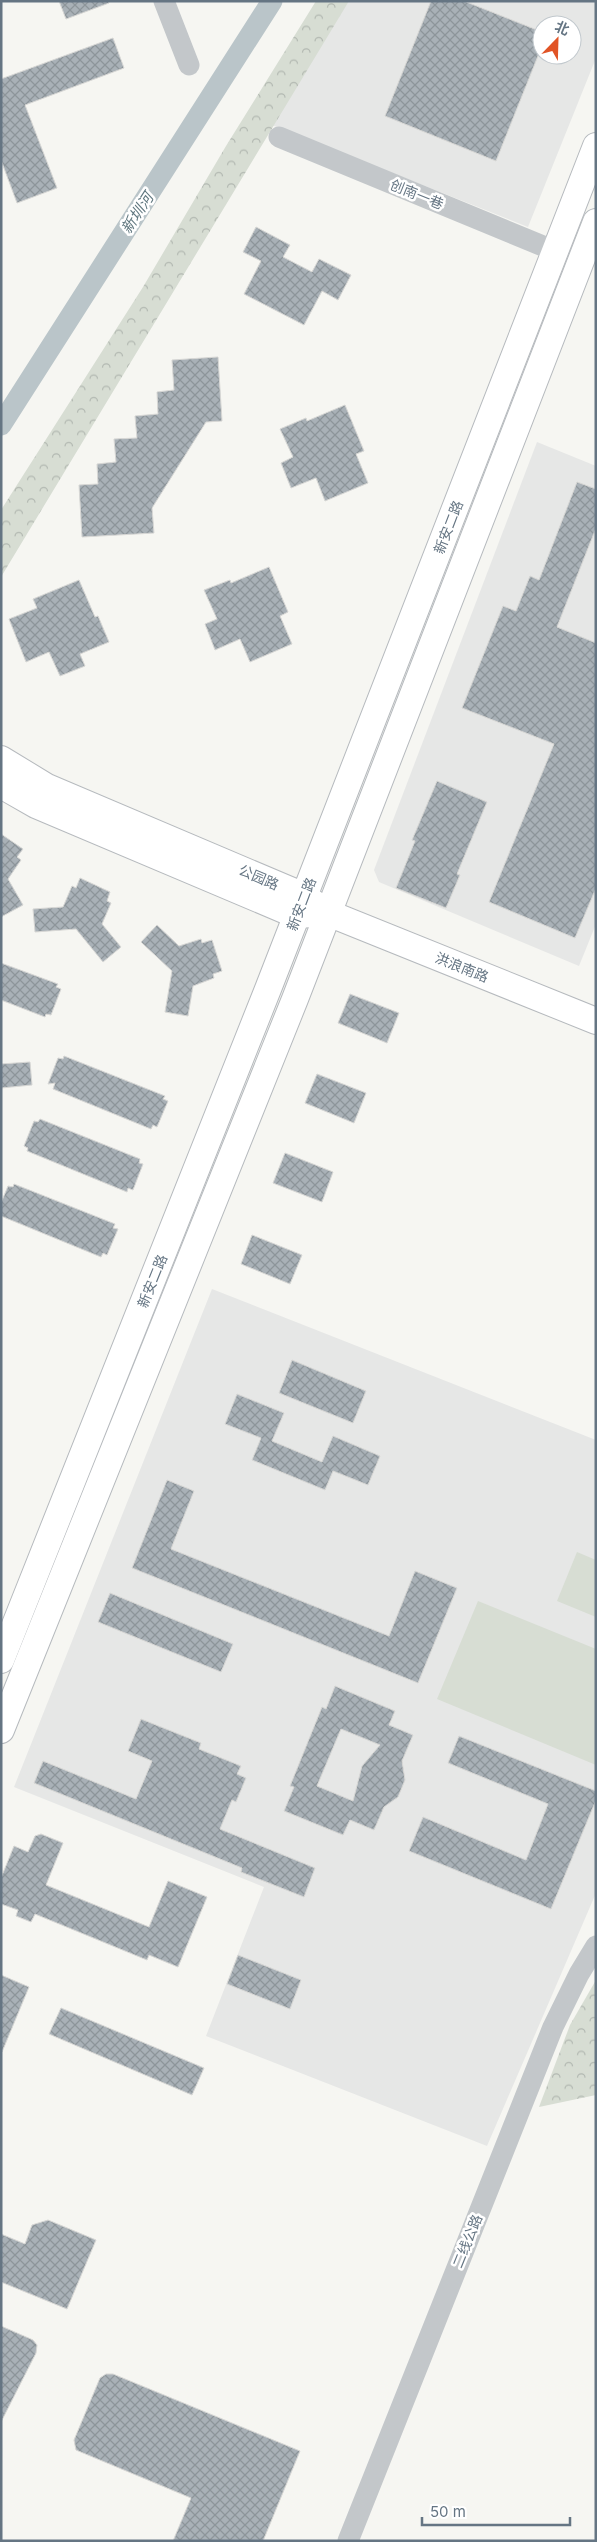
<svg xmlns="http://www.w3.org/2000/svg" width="597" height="2542" font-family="Inter,'Noto Sans SC',sans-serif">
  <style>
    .built { fill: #e6e7e6; fill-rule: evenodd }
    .grass { fill: #d7ddd3 }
    .forest { fill: url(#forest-crowns) }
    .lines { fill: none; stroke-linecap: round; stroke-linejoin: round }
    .canal { stroke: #bac5c9; stroke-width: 21 }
    .building { fill: url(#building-cross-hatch); stroke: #d7d7d5; fill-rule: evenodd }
    .major-casing { stroke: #b6babe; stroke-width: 28 }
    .minor { stroke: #c3c7ca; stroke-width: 21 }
    .major { stroke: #fff; stroke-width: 26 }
    .labels { text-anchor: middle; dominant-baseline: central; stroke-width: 5; stroke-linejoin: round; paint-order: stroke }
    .street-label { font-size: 14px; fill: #657583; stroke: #fff }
    .water-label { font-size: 15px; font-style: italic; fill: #60777f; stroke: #fff }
  </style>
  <defs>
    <pattern id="forest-crowns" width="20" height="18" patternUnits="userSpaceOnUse" patternTransform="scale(1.25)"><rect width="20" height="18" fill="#d7ddd3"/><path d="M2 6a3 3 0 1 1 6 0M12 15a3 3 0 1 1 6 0" fill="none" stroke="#b2b8b1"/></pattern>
    <pattern id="building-cross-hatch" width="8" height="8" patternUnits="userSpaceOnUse" patternTransform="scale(1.25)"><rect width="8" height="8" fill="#a9b1b7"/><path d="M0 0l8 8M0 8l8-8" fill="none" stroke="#8d959a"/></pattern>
  </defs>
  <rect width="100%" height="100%" fill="#f6f6f2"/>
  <g class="built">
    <path d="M 330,1 L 596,1 L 596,58 L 528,227 L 259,120 ZM 542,25 L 572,25 L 572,55 L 542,55 Z"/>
    <polygon points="537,442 596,466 596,924 579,966 379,882 374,870"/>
    <polygon points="212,1289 596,1440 596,1893 487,2146 206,2036 264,1887 14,1787"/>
  </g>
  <g class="grass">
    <polygon points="577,1552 596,1560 596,1617 557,1601"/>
    <polygon points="478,1601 596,1649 596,1765 437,1699"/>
  </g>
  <g class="forest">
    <polygon points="316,1 349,1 1,577 1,510 143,287 226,146"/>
    <polygon points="596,1980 596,2095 539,2107 570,2025"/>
  </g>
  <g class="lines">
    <polyline class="canal" points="1,425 272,1"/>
  </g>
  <g class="building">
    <polygon points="59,1 108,1 109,3 66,19"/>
    <polygon points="431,1 464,1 542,32 542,46 496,161 385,116"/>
    <polygon points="113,38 124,68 25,105 57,188 17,203 1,160 1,79"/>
    <polygon points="256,227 290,245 283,257 312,272 319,259 351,275 338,300 322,291 304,325 244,294 261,261 243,252"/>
    <polygon points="218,357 222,421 206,422 152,508 154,533 82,537 79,485 98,484 97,464 116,462 114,439 137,438 135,416 158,414 157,392 174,390 172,360"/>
    <polygon points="345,405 364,451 356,454 368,483 325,501 316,478 291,488 281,463 293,457 280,429 306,418 307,421"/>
    <polygon points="577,482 596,489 596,528 557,627 596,643 596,888 575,938 489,902 554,744 462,708 503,606 516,611 530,576 539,580"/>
    <polygon points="269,567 288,612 280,616 292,644 250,662 240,639 215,650 205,624 217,619 204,590 230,580 231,583"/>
    <polygon points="79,580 95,617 98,616 109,642 80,654 85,666 60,676 49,652 26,662 9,619 37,608 33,599"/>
    <polygon points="437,781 487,802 457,874 460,875 446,908 396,888 415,841 412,840"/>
    <polygon points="1,834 23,849 17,857 21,860 8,879 23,905 1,917"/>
    <polygon points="80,878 110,892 107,901 111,903 102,924 121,947 103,962 76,929 35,932 33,909 63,907 72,886 76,888"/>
    <polygon points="157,925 179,946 201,939 202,943 212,940 222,971 213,974 214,978 193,986 188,1016 165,1012 172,971 141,942"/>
    <polygon points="1,963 58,984 56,987 61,989 51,1015 46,1014 45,1017 1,1000"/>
    <polygon points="350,994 399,1013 387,1043 338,1023"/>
    <polygon points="64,1056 165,1096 163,1099 168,1101 157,1127 153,1125 151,1129 53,1089 55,1083 48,1084 58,1058 63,1059"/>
    <polygon points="30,1062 32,1085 1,1088 1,1064"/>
    <polygon points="317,1074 366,1093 354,1123 305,1103"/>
    <polygon points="40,1119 140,1159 139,1163 143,1164 133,1190 128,1188 127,1192 27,1151 28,1148 24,1146 34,1121 38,1122"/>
    <polygon points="285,1153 333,1172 322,1202 273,1183"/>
    <polygon points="14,1184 115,1224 113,1228 118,1229 107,1255 103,1253 101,1257 1,1216 1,1203 8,1186 13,1187"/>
    <polygon points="252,1235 302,1255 290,1284 241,1264"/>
    <polygon points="292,1360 366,1391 353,1423 279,1393"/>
    <polygon points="237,1394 284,1413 272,1441 322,1462 333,1436 380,1456 368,1485 333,1471 325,1490 252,1460 261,1438 225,1424"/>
    <polygon points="167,1480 194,1491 171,1549 389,1636 415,1571 457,1588 418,1683 132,1568"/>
    <polygon points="110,1593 233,1644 221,1672 98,1622"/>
    <path d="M 335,1686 L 395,1711 L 389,1725 L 413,1735 L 402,1761 L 405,1780 L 398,1797 L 384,1807 L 374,1830 L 350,1820 L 343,1835 L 284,1811 L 294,1787 L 290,1786 L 322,1707 L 326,1709 ZM 341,1729 L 380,1745 L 362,1766 L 353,1801 L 317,1786 Z"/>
    <polygon points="141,1719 201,1743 199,1749 241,1766 237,1774 246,1778 236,1802 232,1800 220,1829 315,1868 304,1897 241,1872 242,1868 34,1783 43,1761 136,1799 152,1761 128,1751"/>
    <polygon points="459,1736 596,1791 596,1800 551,1909 409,1851 423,1817 526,1860 548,1804 448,1763"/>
    <polygon points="41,1834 63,1843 46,1885 149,1927 168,1881 207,1897 178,1967 149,1955 147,1960 35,1914 31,1922 16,1916 18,1910 1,1904 1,1878 14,1846 28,1852 35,1836"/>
    <polygon points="238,1955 301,1980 290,2009 227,1984"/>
    <polygon points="1,1975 29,1987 2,2052 1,2052"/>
    <polygon points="61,2008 204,2068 192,2095 49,2034"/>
    <polygon points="48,2220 96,2240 67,2309 1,2282 1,2234 25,2244 32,2225"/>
    <polygon points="1,2326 33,2340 37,2345 36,2353 1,2422"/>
    <polygon points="106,2374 113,2374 300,2451 263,2541 173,2541 191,2498 76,2450 74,2440 100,2378"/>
  </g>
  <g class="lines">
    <g class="major-casing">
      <g id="major">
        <polyline points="1,759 47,787 304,896 328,913 596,1021"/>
        <polyline points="1,785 36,805 296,915 313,914"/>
        <polyline points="1,1660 268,989 596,146"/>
        <polyline points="1,1730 295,999 596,222"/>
      </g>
    </g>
    <g class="minor">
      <polyline points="164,1 189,65"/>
      <polyline points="279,137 555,251"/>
      <polyline points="348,2541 553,2027 579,1974 596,1946"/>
    </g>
    <use href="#major" class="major"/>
  </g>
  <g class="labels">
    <g class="street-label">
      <text transform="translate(417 194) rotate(22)">创南一巷</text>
      <text transform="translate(448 527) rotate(-69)">新安二路</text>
      <text transform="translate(259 877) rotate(23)">公园路</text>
      <text transform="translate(301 904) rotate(-69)">新安二路</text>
      <text transform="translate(462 967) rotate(22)">洪浪南路</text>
      <text transform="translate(152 1281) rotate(-68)">新安二路</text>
      <text transform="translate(467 2241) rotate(-68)">二线公路</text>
    </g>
    <g class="water-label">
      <text transform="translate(137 213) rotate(-57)">新圳河</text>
    </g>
  </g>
  <rect width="597" height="2542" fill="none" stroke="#657583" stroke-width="5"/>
  <g transform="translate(557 40) rotate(23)"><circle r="24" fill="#ffffff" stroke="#c1c8cd"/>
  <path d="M0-4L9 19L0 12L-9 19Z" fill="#e15426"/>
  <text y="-8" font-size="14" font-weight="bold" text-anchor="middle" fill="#657583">北</text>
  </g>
  <path d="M422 2517v8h148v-8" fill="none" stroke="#657583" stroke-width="2.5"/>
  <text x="430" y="2517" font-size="15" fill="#657583" stroke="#ffffff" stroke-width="4" paint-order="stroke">50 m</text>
</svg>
